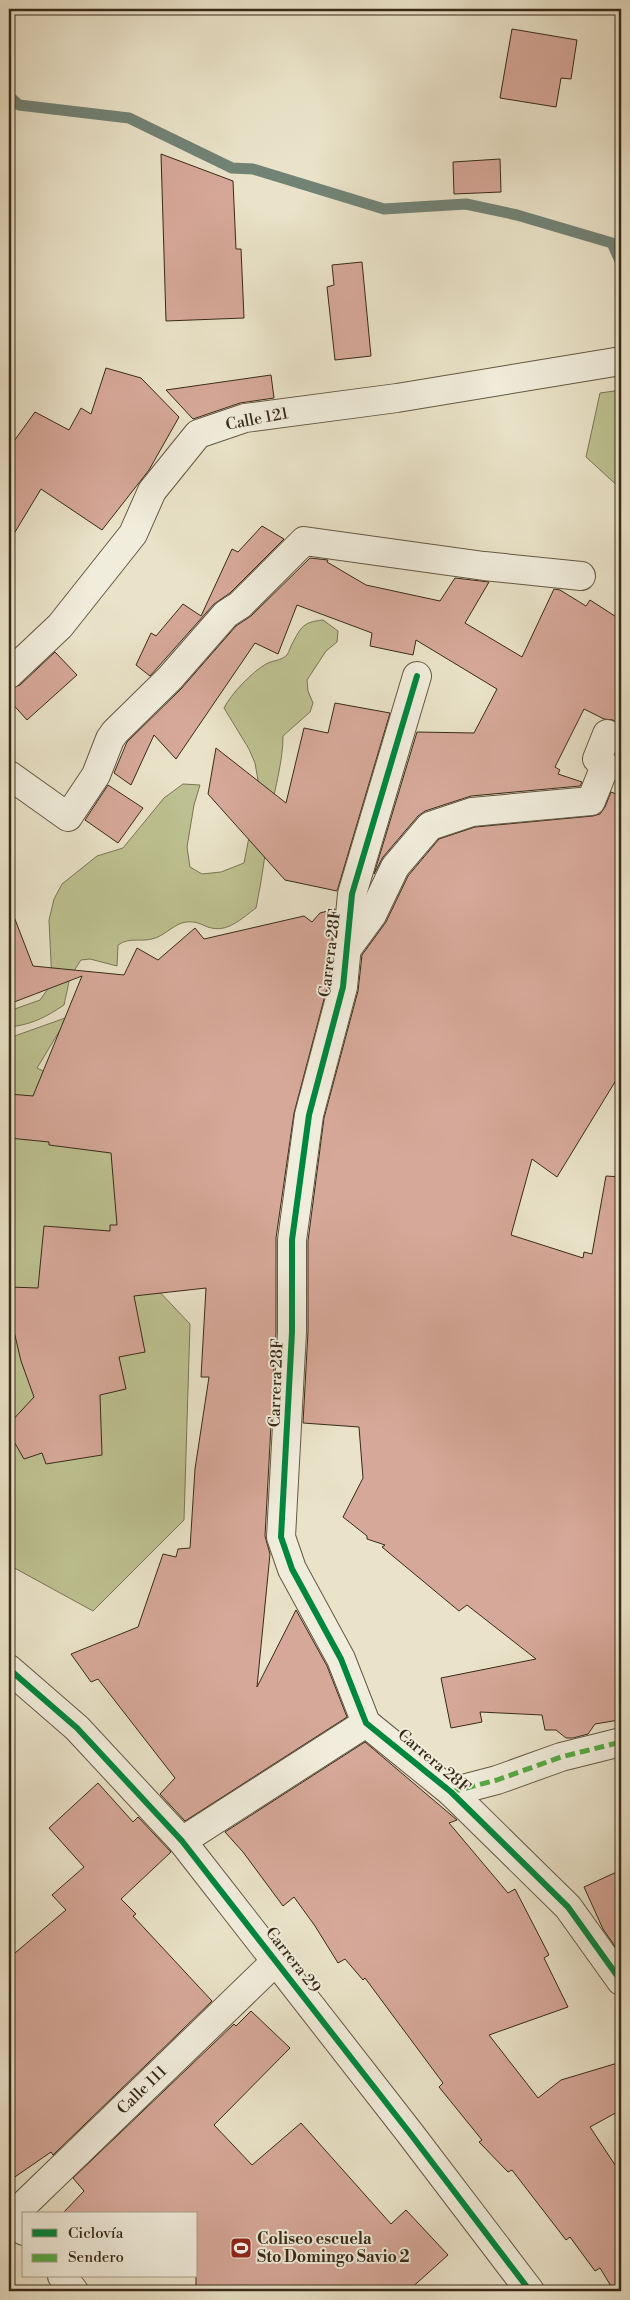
<svg xmlns="http://www.w3.org/2000/svg" width="630" height="2300" font-family="'Libre Bodoni',serif">
  <style>
    .green { fill: #bdc191; stroke: #7a7654 }
    .lines { fill: none; stroke-linecap: round; stroke-linejoin: round }
    .stream { stroke: #728376; stroke-width: 11 }
    .building { fill: #d6a899; stroke: #382a18 }
    .pedestrian-casing { stroke: #645844; stroke-width: 30 }
    .minor-casing { stroke: #645844; stroke-width: 30 }
    .tertiary-casing { stroke: #645844; stroke-width: 30 }
    .pedestrian { stroke: #f1eddc; stroke-width: 28 }
    .minor { stroke: #f1eddc; stroke-width: 28 }
    .tertiary { stroke: #f1eddc; stroke-width: 28 }
    .quiet { stroke: #55ab42; stroke-width: 5; stroke-dasharray: 10 5; stroke-linecap: butt }
    .cycleway-casing { stroke: #f1eddc; stroke-width: 9 }
    .cycleway { stroke: #00873e; stroke-width: 6 }
    .labels { text-anchor: middle; dominant-baseline: central; stroke-width: 4; stroke-linejoin: round; paint-order: stroke }
    .street-label { font-size: 16px; fill: #382a18; stroke: #f1eddc }
    .poi-label { font-size: 16px; font-weight: bold; fill: #382a18; stroke: #f1eddc; text-anchor: start }
  </style>
  <rect width="100%" height="100%" fill="#eae3c9"/>
  <filter id="stains"><feTurbulence type="fractalNoise" baseFrequency=".004" numOctaves="4"/><feColorMatrix values="0 0 0 0 .2 0 0 0 0 .09 0 0 0 0 .02 0 0 0 .5 -.17"/></filter>
  <radialGradient id="worn" r=".72"><stop offset=".6" stop-color="#630" stop-opacity="0"/><stop offset="1" stop-color="#630" stop-opacity=".3"/></radialGradient>
  <g class="green">
    <polygon points="621,390 621,489 586,457 600,393"/>
    <path d="M 323,620 L 338,631 L 337,642 L 326,651 L 307,680 L 308,691 L 313,703 L 310,712 L 283,736 C 283,762 275,786 271,812 C 266,844 263,876 256,908 C 242,918 227,934 208,927 C 200,924 196,921 186,922 C 173,924 165,936 152,939 C 139,942 130,937 118,945 L 117,966 L 90,959 L 81,960 L 70,977 L 64,1005 C 46,1017 31,1025 9,1027 L 9,1011 L 40,1000 L 52,983 L 49,920 L 54,899 L 62,884 L 97,856 L 123,848 L 164,798 L 183,784 L 200,785 L 194,805 L 187,847 L 190,867 L 202,874 L 221,872 L 244,863 L 259,786 L 255,763 L 249,749 L 224,708 C 231,694 252,672 266,664 C 273,660 281,661 287,655 C 289,652 290,648 292,644 C 301,627 303,622 323,620 Z"/>
    <polygon points="68,1017 37,1068 147,1122 153,1285 190,1324 184,1520 93,1611 9,1565 9,1038"/>
  </g>
  <g class="lines">
    <polyline class="stream" points="9,96 19,105 129,118 232,168 253,169 384,209 466,204 517,215 612,243 621,263"/>
  </g>
  <g class="building">
    <polygon points="512,29 577,40 571,79 561,78 556,107 500,98"/>
    <polygon points="161,154 233,181 236,249 241,249 244,318 166,321"/>
    <polygon points="500,159 501,192 454,194 453,162"/>
    <polygon points="362,262 371,356 335,360 327,287 334,285 332,265"/>
    <polygon points="106,368 141,378 179,417 149,470 102,530 41,489 9,542 9,448 35,412 69,430 81,408 91,414"/>
    <polygon points="271,375 274,398 240,403 193,419 166,390"/>
    <polygon points="262,526 284,539 230,593 214,604 150,676 136,665 151,633 156,636 183,604 201,616 232,549 238,552"/>
    <polygon points="310,558 328,560 327,562 366,585 440,601 455,578 489,582 465,623 522,657 554,589 560,590 586,606 590,600 621,620 621,727 613,720 604,719 584,709 555,767 560,770 558,774 582,782 580,786 471,796 425,811 418,816 383,857 374,874 417,732 474,733 497,689 416,640 413,655 370,646 372,633 297,605 278,654 255,643 176,759 154,735 131,785 114,773 127,742 181,689 236,626 251,616"/>
    <polygon points="55,652 77,675 27,720 9,700 9,689 20,685"/>
    <polygon points="335,703 390,713 337,891 285,880 208,794 216,748 286,803 304,728 328,733"/>
    <polygon points="108,785 143,808 118,843 85,820"/>
    <polygon points="611,792 621,796 621,1072 557,1177 532,1159 511,1235 583,1258 584,1252 592,1254 606,1176 621,1177 621,1688 618,1706 619,1720 595,1724 588,1734 573,1738 566,1738 556,1730 545,1730 542,1715 480,1712 482,1722 451,1728 441,1678 536,1659 467,1605 459,1611 382,1547 385,1545 367,1539 367,1536 343,1517 363,1478 359,1427 303,1423 308,1332 308,1241 324,1118 358,991 362,955 386,922 408,876 439,839 475,827 593,816 600,814 605,807"/>
    <polygon points="11,909 33,966 124,975 137,948 158,960 195,928 204,939 304,916 312,922 320,913 335,909 328,984 294,1113 276,1238 276,1332 265,1536 270,1554 257,1687 296,1610 327,1666 347,1717 185,1821 160,1794 175,1778 98,1679 91,1682 71,1654 138,1627 163,1554 176,1557 178,1549 190,1548 195,1469 209,1377 201,1377 206,1288 134,1296 145,1352 119,1357 126,1389 100,1395 102,1455 46,1464 42,1453 24,1459 9,1433 9,1424 34,1397 21,1361 9,1310 9,1287 38,1288 44,1226 110,1231 110,1225 117,1225 111,1153 49,1145 49,1142 9,1138 9,1094 33,1096 82,976 9,1004 9,910"/>
    <polygon points="365,1742 457,1820 449,1823 508,1893 515,1889 549,1955 544,1958 568,2007 489,2035 538,2098 561,2080 621,2062 621,2110 590,2127 621,2174 621,2291 614,2291 600,2268 595,2271 570,2237 566,2240 512,2170 508,2172 479,2142 482,2140 439,2087 443,2083 365,1978 363,1980 345,1959 338,1963 315,1926 294,1897 283,1906 243,1852 225,1832"/>
    <polygon points="98,1783 133,1822 138,1817 171,1852 121,1899 136,1914 133,1916 212,2001 53,2155 51,2152 9,2181 9,1958 66,1910 52,1895 84,1867 49,1828"/>
    <polygon points="621,1870 621,1955 603,1929 584,1887"/>
    <polygon points="251,2011 290,2048 214,2125 252,2165 301,2123 391,2224 406,2210 448,2255 408,2291 196,2291 196,2214 62,2214 84,2191 73,2178 234,2024 236,2026"/>
  </g>
  <g class="lines">
    <g class="pedestrian-casing">
      <polyline id="pedestrian" points="451,1792 497,1780 561,1757 621,1742"/>
    </g>
    <g class="minor-casing">
      <g id="minor">
        <polyline points="9,674 60,626 133,534 152,491 198,434 245,418 397,398 621,361"/>
        <polyline points="417,676 352,894 343,987 309,1115 292,1240 292,1332 281,1537 292,1569 341,1659 366,1723 451,1792 568,1907 621,1981"/>
        <polyline points="9,775 68,817 96,775 110,739 115,732 170,678 226,614 240,605 304,541 484,566 581,576"/>
        <polyline points="347,949 372,915 395,867 430,826 472,812 591,801 605,766 597,759 607,734"/>
        <polyline points="9,1669 77,1728 182,1841 409,2132 530,2291"/>
        <polyline points="182,1841 366,1723"/>
        <polyline points="9,2219 276,1961"/>
      </g>
    </g>
    <g class="tertiary-casing">
      <g id="tertiary">
        <polyline points="9,2214 24,2231"/>
        <polyline points="62,2276 74,2291"/>
      </g>
    </g>
    <use href="#pedestrian" class="pedestrian"/>
    <use href="#minor" class="minor"/>
    <use href="#tertiary" class="tertiary"/>
    <polyline class="quiet" points="451,1792 497,1780 561,1757 621,1742"/>
    <g class="cycleway-casing">
      <g id="cycleway">
        <polyline points="417,676 352,894 343,987 309,1115 292,1240 292,1332 281,1537 292,1569 341,1659 366,1723 451,1792 568,1907 621,1981"/>
        <polyline points="9,1669 77,1728 182,1841 409,2132 530,2291"/>
      </g>
    </g>
    <use href="#cycleway" class="cycleway"/>
  </g>
  <defs>
    <g id="stadium-square" transform="scale(1.125)"><rect x="-9" y="-9" width="18" height="18" rx="4" fill="#8f2418" stroke="#f1eddc"/><path d="M0-5a6.5 5 0 1 0 0 10a6.5 5 0 1 0 0-10ZM-3.5-1.8h7v3.6h-7Z" fill="#fff"/></g>
  </defs>
  <g fill-rule="evenodd">
    <use href="#stadium-square" x="241" y="2248"/>
  </g>
  <g class="labels">
    <g class="street-label">
      <text transform="translate(257 419) rotate(-11)">Calle 121</text>
      <text transform="translate(330 953) rotate(-83)">Carrera 28F</text>
      <text transform="translate(276 1383) rotate(-88)">Carrera 28F</text>
      <text transform="translate(434 1761) rotate(40)">Carrera 28F</text>
      <text transform="translate(293 1960) rotate(52)">Carrera 29</text>
      <text transform="translate(142 2090) rotate(-44)">Calle 111</text>
    </g>
    <g class="poi-label">
      <text x="257" y="2239">Coliseo escuela<tspan x="257" dy="18">Sto Domingo Savio 2</tspan></text>
    </g>
  </g>
  <rect width="630" height="2300" fill="none" stroke="#eae3c9" stroke-width="30"/>
  <rect x="10" y="10" width="610" height="2280" fill="none" stroke="#382a18" stroke-width="2.5"/>
  <rect x="15" y="15" width="600" height="2270" fill="none" stroke="#382a18"/>
  <rect x="22" y="2212" width="175" height="65" fill="#f1eddc" stroke="#a79f8e"/>
  <rect x="32" y="2229" width="25" height="8" fill="#00873e" stroke="#a79f8e"/>
  <text x="68" y="2238" font-size="15" fill="#382a18">Ciclovía</text>
  <rect x="32" y="2254" width="25" height="8" fill="#55ab42" stroke="#a79f8e"/>
  <text x="68" y="2262" font-size="15" fill="#382a18">Sendero</text>
  <rect width="100%" height="100%" filter="url(#stains)"/>
  <rect width="100%" height="100%" fill="url(#worn)"/>
</svg>
